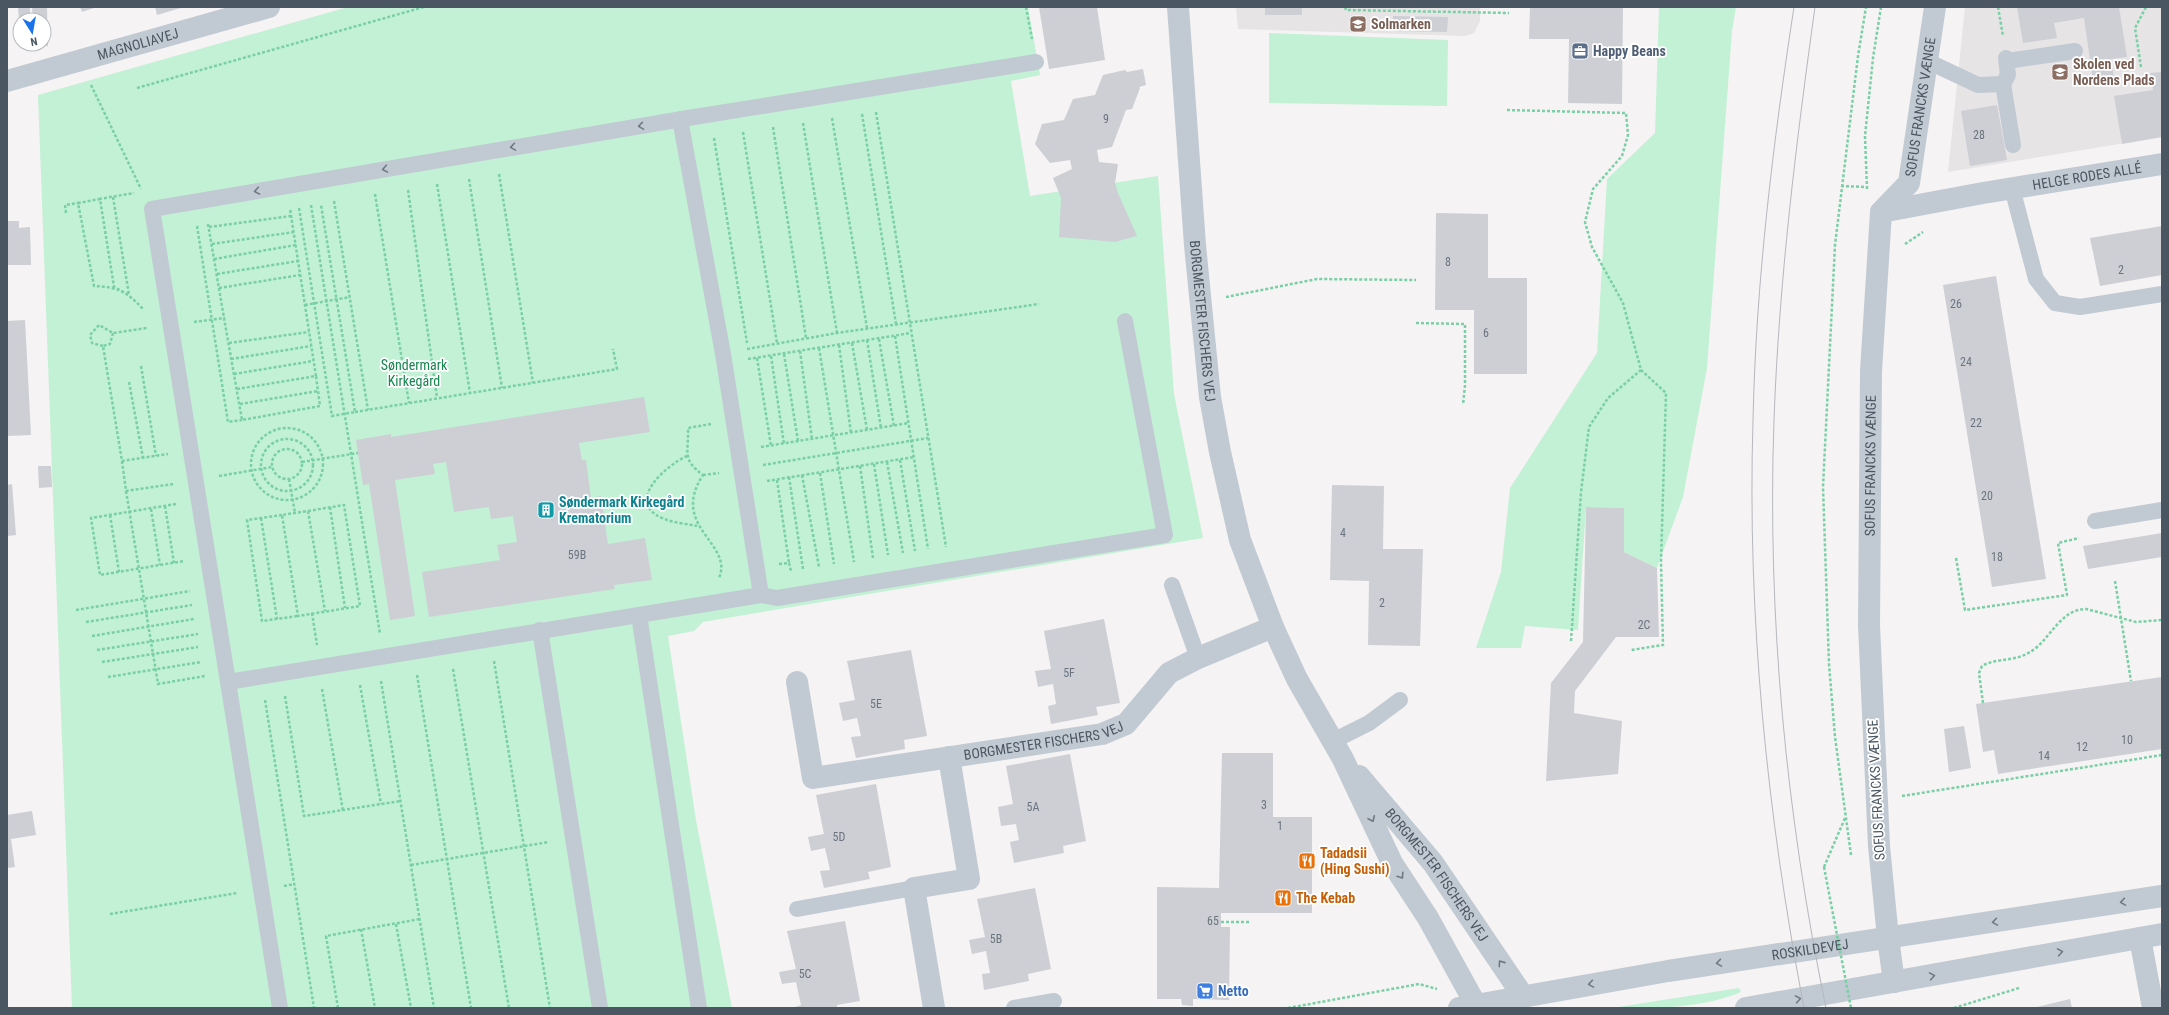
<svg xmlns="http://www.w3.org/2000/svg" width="2169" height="1015" font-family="'Roboto Condensed',sans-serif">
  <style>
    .education { fill: #e6e4e5 }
    .green { fill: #c3f1d5 }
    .building { fill: #cdcfd5 }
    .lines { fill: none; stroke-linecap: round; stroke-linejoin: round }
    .path { stroke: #7ad0a6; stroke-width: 2.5; stroke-dasharray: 3 2; stroke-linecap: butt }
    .service { stroke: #c1cad2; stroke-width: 16 }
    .minor { stroke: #c1cad2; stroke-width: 22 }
    .tertiary { stroke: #c1cad2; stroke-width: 22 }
    .tram { stroke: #b5b8bd; stroke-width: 1 }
    .path-bridge { stroke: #7ad0a6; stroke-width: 2.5; stroke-dasharray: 3 2; stroke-linecap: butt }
    .oneway { stroke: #6e7983 }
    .labels { text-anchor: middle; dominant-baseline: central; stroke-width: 3.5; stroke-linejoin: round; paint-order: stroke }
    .number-label { font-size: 12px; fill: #6b747e }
    .education-label { font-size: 14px; font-weight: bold; fill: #785e54; stroke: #fff; text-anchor: start }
    .street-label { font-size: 14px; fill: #4a5661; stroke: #fff }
    .service-label { font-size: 14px; font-weight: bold; fill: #4e5e75; stroke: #fff; text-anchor: start }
    .park-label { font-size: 14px; fill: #17864f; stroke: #fff }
    .culture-label { font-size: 14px; font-weight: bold; fill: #0d838f; stroke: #fff; text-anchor: start }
    .food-label { font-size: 14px; font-weight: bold; fill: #c56008; stroke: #fff; text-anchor: start }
    .shop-label { font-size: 14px; font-weight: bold; fill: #366cbe; stroke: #fff; text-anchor: start }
  </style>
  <rect width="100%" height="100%" fill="#f5f3f3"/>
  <g class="education">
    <polygon points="1236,7 1480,7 1480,21 1474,33 1465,36 1238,29"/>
    <polygon points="1965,7 2162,7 2162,137 1948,172"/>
  </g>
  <g class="green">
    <polygon points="348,7 1028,7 1040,75 1011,81 1030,196 1158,176 1174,394 1203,538 703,622 694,631 668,636 696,820 732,1008 72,1008 38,95"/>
    <polygon points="1659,7 1736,7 1732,31 1707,368 1683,497 1657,568 1624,552 1624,508 1586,507 1578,630 1525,626 1521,648 1476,648 1501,572 1510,488 1597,353 1607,179 1655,133"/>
    <polygon points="1269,33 1448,40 1447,106 1269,103"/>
    <path d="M 1739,988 L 1741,992 C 1701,1009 1655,1008 1612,1008 Z"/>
  </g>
  <g class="building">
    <polygon points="18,7 30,7 30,20 19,20"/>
    <polygon points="32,7 47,7 48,46 34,46 34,44 44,44 44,20 33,20"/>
    <polygon points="80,7 97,7 82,12"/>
    <polygon points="155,7 184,7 157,15"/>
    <polygon points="1039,7 1097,7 1105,60 1049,69"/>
    <rect x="1265" y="7" width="37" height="8"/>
    <polygon points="1530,7 1623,7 1622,104 1568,103 1569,39 1529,39"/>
    <polygon points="2017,7 2119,7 2127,57 2111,59 2114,78 2093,81 2084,18 2054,23 2057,38 2023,43"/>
    <polygon points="1393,16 1448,17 1447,32 1393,31"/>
    <polygon points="1143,69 1146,85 1139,87 1140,88 1132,109 1126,110 1112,147 1097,150 1099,162 1118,164 1115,183 1118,193 1137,236 1115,242 1059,237 1061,198 1053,178 1072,169 1070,160 1050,163 1035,144 1042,124 1064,120 1073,99 1095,95 1103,75 1125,70 1127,72"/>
    <polygon points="2162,72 2162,137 2122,144 2114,96 2153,90 2150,73"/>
    <polygon points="1997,105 2007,160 1970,166 1961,111"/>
    <polygon points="1436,213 1488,214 1488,278 1527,278 1527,374 1474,374 1474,310 1435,310"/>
    <polygon points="7,221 19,221 19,228 30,227 31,265 7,265"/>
    <polygon points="2162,226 2162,275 2100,286 2090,238"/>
    <polygon points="1996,276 2046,579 1992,587 1943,285"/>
    <polygon points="25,320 31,435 7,436 7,321"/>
    <polygon points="644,397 650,432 579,443 582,460 586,460 591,498 601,496 608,544 645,538 652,580 614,585 615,589 429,617 422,572 500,560 497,545 517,542 513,516 491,519 489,507 454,512 446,462 433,464 435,474 395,480 415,616 390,620 369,484 363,485 356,440 391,434 391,437"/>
    <polygon points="38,466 51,466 52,487 39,488"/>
    <polygon points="12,484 16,535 7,536 7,485"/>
    <polygon points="1332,485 1384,486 1383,549 1423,549 1420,646 1368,645 1369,581 1330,580"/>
    <polygon points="1586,507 1624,508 1624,552 1657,568 1659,637 1616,637 1575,691 1574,713 1622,721 1618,774 1546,781 1551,683 1583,642"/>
    <polygon points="2162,533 2162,557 2088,569 2083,546"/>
    <polygon points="1104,619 1120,703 1096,707 1098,715 1051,724 1048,706 1056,704 1053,684 1038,687 1035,671 1051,669 1044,631"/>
    <polygon points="911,650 927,736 904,740 905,749 856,758 851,737 861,736 857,718 843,721 839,703 855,700 847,661"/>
    <polygon points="2162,677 2162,749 1998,774 1994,750 1983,752 1976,704"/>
    <polygon points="1964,726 1971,768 1949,772 1944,729"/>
    <polygon points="1222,753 1273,753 1273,817 1312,817 1312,913 1221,913 1221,927 1230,927 1229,1000 1193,999 1193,1006 1182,1005 1181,999 1157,999 1157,887 1219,888"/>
    <polygon points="1070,754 1086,841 1063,846 1064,853 1014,863 1010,842 1019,840 1016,824 1001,826 998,807 1013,804 1006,766"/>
    <polygon points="876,784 891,867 868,872 870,879 824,888 820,871 830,870 825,848 811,851 808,837 824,834 816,795"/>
    <polygon points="32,811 36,835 11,839 15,867 7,868 7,815"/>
    <polygon points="1035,888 1051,969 1028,974 1029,981 984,990 982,974 990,973 986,951 972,954 969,940 985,937 977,899"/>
    <polygon points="845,921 860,1001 837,1005 837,1008 792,1008 801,1005 796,982 782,984 779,972 796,969 787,931"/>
    <polygon points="2070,999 2072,1008 2037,1008 2037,1007"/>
  </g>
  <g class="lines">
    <g class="path">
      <polyline points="1026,7 1032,39"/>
      <polyline points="1345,7 1346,10 1509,13"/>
      <polyline points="1998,7 2003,36"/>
      <polyline points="2141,67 2135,28 2146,7"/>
      <polyline points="91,85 141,189"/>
      <polyline points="137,88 424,7"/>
      <polyline points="1507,110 1626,113 1628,135 1622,156 1593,189 1585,222 1592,247 1623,303 1641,370 1666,393 1661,562 1663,645 1631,650"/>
      <polyline points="876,112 946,547"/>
      <polyline points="862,114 896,324"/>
      <polyline points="832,118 867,328"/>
      <polyline points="803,123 837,333"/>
      <polyline points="773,127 806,338"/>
      <polyline points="743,132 777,343"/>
      <polyline points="714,138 747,343"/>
      <polyline points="499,174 533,383"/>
      <polyline points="469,179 502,388"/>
      <polyline points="437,184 470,393"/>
      <polyline points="1841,186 1866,187"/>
      <polyline points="1867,189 1865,136 1873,58 1881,7"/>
      <polyline points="408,190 437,398"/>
      <polyline points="375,194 409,403"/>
      <path d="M 113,197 L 129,295 L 114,287 L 100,199 L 78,203 L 94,286 C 118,287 126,291 143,309"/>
      <polyline points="99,199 134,193"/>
      <polyline points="334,201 368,410"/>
      <polyline points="311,205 380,634"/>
      <polyline points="299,208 332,416 355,412 321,205"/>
      <polyline points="66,213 65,205 79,203"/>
      <polyline points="208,224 224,318"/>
      <polyline points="197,226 228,422 242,420"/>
      <polyline points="209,227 291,216"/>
      <polyline points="212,244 294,232"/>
      <polyline points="1905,244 1923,232"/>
      <polyline points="214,259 296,245"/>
      <polyline points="217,274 298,261"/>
      <polyline points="219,288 300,275"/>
      <polyline points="1226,297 1317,279 1416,280"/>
      <polyline points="305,305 350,297"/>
      <polyline points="194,322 224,318 242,420 320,406 316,376"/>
      <polyline points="1416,323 1465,324 1465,385 1463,405"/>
      <polyline points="113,333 110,344 103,346 122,461 168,454"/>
      <polyline points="895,336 928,549"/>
      <polyline points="879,339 894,426"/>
      <polyline points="867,340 881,428"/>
      <polyline points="229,343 309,332"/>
      <polyline points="852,343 867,430"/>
      <polyline points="839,345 851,433"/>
      <polyline points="103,346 92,343 90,335 99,325 113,333 147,328"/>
      <polyline points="819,348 854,562"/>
      <polyline points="747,349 837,333 1039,304"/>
      <polyline points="800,351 812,439"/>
      <polyline points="784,354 798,441"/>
      <polyline points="771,356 784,444"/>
      <polyline points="757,358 771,446"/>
      <polyline points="231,359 311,346"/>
      <polyline points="748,359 911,333"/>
      <polyline points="141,366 156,456"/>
      <polyline points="234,374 313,361"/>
      <polyline points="129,382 143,458"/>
      <polyline points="237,389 316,376 290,209"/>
      <polyline points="240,404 318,391"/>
      <polyline points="355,412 617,369 613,349"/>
      <path d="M 711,424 L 688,428 C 689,452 681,459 703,475 C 669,527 734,543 719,578"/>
      <circle cx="287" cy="464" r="36"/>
      <circle cx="287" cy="465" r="26"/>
      <polyline points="761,447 909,423"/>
      <circle cx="287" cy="464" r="15"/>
      <path d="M 687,456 C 667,465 624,501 662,518 C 673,523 687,524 698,526"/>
      <polyline points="900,460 915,551"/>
      <polyline points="122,461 126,491 173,484"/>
      <polyline points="302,462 358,453"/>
      <polyline points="887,462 903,553"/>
      <polyline points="874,464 888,555"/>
      <polyline points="763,465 928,438"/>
      <polyline points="860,466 873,558"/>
      <polyline points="820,473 834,564"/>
      <polyline points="703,475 719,473"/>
      <polyline points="802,475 819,567"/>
      <polyline points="219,476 272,467"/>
      <polyline points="789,477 803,569"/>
      <polyline points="289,479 295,513"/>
      <polyline points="777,480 789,563"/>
      <polyline points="767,481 914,457"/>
      <polyline points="126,491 158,684 205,676"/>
      <polyline points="176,504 91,518 100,575 184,561"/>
      <polyline points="165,506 174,563"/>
      <polyline points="330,507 345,608"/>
      <polyline points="151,509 160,565"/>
      <polyline points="308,511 344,505 360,606 298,616 282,515 308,511 325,611"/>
      <polyline points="110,515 119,572"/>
      <polyline points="282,515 247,520 262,621 298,616"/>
      <polyline points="261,518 277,619"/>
      <polyline points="1956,558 1965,610 2067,595 2058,543 2079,538"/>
      <polyline points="779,564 789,563 791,571"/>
      <polyline points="2115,581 2131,681"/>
      <polyline points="76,610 190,591"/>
      <polyline points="312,613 317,645"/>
      <polyline points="86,622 192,605"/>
      <polyline points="92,636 194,619"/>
      <polyline points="1571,641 1581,492 1589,427 1608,398 1641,370"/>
      <polyline points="97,650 198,634"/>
      <polyline points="494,661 550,1008"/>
      <polyline points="102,662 198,647"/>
      <polyline points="453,669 509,1008"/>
      <polyline points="417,675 471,1008"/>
      <polyline points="108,677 201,662"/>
      <polyline points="381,681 434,1008"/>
      <polyline points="360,685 381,804"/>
      <polyline points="322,689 343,811"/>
      <polyline points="285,696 304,816 401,801"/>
      <polyline points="265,700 314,1008"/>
      <path d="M 1983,703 L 1979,673 L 1982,666 C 2000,656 2017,664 2037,647 C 2052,634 2063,609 2086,609 L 2136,622 L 2162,620"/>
      <polyline points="1902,796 2162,755"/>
      <polyline points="1851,855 1835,737 1829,664 1823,487 1835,245 1858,56 1866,7"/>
      <polyline points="411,865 549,842"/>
      <polyline points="1824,867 1845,818"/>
      <polyline points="284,886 294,884"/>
      <polyline points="110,914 237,893"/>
      <polyline points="1221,922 1249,922"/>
      <polyline points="396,924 411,1008"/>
      <polyline points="361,929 375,1008"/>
      <polyline points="338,1008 326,936 420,919"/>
      <polyline points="1288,1008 1419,984 1437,989"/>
      <polyline points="1954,1008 2019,988"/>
    </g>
    <g class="service">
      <polyline points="1927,61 1978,85 2003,84 2008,75 2006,58"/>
      <polyline points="2007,61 2075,51"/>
      <polyline points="2003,84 2013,145"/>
      <polyline points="2012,188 2036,279 2055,303 2080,307 2162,294"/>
      <polyline points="2095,521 2162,510"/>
      <polyline points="1172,585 1198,658"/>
      <polyline points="761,595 777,598 1165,535 1125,321"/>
      <polyline points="639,615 699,1008"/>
      <polyline points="540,630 600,1008"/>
      <polyline points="228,682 152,209 688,118 1036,62"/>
      <polyline points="1333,741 1369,723 1400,700"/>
      <polyline points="797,909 914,888"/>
      <polyline points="280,1008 228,682 761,595 723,354 680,119"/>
      <polyline points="1014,1008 1054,1001"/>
    </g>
    <g class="minor">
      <path id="s1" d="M 1178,7 L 1195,245 L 1210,397 L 1220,452 L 1240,540 L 1273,627 L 1297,679 L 1343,759 L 1392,863 L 1428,918 L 1476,1005"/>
      <path id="s2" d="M 7,81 L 269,7"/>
      <path id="s3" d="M 1881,212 L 1983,193 L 2162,164"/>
      <path id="s4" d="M 797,682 L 813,778 L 1102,734 L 1126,724 L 1169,673 L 1198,658 L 1273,627"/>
      <path id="s5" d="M 1359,776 L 1433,863 L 1523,996"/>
      <path id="s6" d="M 1888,938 L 1879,846 L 1869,625 L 1871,371 L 1881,212 L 1909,183 L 1935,7"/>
      <polyline points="2140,938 2153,1008"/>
      <polyline points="934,1008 914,888 969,879 949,757"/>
    </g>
    <g class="tertiary">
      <polyline points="1888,938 1894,982"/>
      <path id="s7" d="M 1459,1008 L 1668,971 L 2162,896"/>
      <polyline points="1746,1008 2162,934"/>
    </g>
    <g class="tram">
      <path d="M 1794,7 C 1773,144 1756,281 1753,420 C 1747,617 1767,814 1804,1008"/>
      <path d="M 1815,7 C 1796,144 1779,281 1774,420 C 1767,616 1786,815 1826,1008"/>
    </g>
    <polyline class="path-bridge" points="1824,867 1851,1008"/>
  </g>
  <defs><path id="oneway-chevron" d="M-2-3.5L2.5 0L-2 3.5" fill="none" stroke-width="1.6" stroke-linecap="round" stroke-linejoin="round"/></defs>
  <g class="oneway">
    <use href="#oneway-chevron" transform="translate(641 126) rotate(171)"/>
    <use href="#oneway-chevron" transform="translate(513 147) rotate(171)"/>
    <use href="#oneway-chevron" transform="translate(385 169) rotate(170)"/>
    <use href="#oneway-chevron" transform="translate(257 191) rotate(170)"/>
    <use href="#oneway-chevron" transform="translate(1372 819) rotate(65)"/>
    <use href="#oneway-chevron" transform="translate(1401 876) rotate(57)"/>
    <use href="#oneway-chevron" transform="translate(2123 902) rotate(171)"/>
    <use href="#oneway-chevron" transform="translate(1995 922) rotate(171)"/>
    <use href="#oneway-chevron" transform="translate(2060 952) rotate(-10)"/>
    <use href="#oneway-chevron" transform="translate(1501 963) rotate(-125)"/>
    <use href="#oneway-chevron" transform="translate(1719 963) rotate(171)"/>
    <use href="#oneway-chevron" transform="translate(1932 976) rotate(-10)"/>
    <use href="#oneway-chevron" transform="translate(1591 984) rotate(171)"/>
    <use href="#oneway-chevron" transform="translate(1798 999) rotate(-10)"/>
  </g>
  <defs>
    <g id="school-square" transform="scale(0.9)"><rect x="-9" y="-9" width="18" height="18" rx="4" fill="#8d6e63" stroke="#fff"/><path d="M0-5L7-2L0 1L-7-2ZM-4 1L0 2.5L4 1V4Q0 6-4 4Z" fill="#fff"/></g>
    <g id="office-square" transform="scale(0.9)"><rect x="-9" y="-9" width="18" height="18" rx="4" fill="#5c6f8a" stroke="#fff"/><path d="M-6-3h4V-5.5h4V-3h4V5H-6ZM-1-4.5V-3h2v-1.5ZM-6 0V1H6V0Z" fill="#fff"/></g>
    <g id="building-square" transform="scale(0.9)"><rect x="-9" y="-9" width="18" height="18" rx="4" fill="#0f9aa8" stroke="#fff"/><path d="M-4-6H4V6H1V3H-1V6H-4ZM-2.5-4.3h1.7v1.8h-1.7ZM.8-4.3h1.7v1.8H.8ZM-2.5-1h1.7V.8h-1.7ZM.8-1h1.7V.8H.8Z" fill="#fff"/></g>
    <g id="restaurant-square" transform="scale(0.9)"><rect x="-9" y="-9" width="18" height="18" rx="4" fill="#e8710a" stroke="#fff"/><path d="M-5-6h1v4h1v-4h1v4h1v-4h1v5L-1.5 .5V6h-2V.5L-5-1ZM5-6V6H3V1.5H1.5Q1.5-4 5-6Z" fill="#fff"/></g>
    <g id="supermarket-square" transform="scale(0.9)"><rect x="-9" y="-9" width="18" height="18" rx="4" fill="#3f7fe0" stroke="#fff"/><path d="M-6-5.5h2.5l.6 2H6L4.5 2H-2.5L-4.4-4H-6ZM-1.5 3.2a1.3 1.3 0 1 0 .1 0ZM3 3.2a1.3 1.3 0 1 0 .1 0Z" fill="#fff"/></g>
  </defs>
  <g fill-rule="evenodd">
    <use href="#school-square" x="1358" y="24"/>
    <use href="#office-square" x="1580" y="51"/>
    <use href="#school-square" x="2060" y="72"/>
    <use href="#building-square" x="546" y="510"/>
    <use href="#restaurant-square" x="1307" y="861"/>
    <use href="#restaurant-square" x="1283" y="898"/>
    <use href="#supermarket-square" x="1205" y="991"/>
  </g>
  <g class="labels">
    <g class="number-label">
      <text x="1106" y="119">9</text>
      <text x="1979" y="135">28</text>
      <text x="1448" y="262">8</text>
      <text x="2121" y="270">2</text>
      <text x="1956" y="304">26</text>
      <text x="1486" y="333">6</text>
      <text x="1966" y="362">24</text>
      <text x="1976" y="423">22</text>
      <text x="1987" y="496">20</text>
      <text x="1343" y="533">4</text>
      <text x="577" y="555">59B</text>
      <text x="1997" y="557">18</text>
      <text x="1382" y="603">2</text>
      <text x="1644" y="625">2C</text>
      <text x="1069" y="673">5F</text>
      <text x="876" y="704">5E</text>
      <text x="2127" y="740">10</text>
      <text x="2082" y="747">12</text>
      <text x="2044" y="756">14</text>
      <text x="1264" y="805">3</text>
      <text x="1033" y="807">5A</text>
      <text x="1280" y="826">1</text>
      <text x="839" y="837">5D</text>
      <text x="1213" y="921">65</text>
      <text x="996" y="939">5B</text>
      <text x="805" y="974">5C</text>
    </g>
    <g class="education-label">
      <text x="1371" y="24">Solmarken</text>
      <text x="2073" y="64">Skolen ved<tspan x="2073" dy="16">Nordens Plads</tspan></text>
    </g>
    <g class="street-label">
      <text stroke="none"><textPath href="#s2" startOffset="136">MAGNOLIAVEJ</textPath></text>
      <text stroke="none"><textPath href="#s6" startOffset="844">SOFUS FRANCKS VÆNGE</textPath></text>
      <text stroke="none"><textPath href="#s3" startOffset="209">HELGE RODES ALLÉ</textPath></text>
      <text stroke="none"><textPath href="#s1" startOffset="315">BORGMESTER FISCHERS VEJ</textPath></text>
      <text stroke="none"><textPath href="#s6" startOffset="473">SOFUS FRANCKS VÆNGE</textPath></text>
      <text stroke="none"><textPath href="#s4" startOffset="331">BORGMESTER FISCHERS VEJ</textPath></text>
      <text transform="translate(1876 790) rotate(-93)">SOFUS FRANCKS VÆNGE</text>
      <text stroke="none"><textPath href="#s5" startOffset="126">BORGMESTER FISCHERS VEJ</textPath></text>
      <text stroke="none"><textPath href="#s7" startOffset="356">ROSKILDEVEJ</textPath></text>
    </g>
    <g class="service-label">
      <text x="1593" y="51">Happy Beans</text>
    </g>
    <g class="park-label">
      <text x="414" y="365">Søndermark<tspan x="414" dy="16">Kirkegård</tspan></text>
    </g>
    <g class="culture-label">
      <text x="559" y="502">Søndermark Kirkegård<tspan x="559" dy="16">Krematorium</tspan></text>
    </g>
    <g class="food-label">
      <text x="1320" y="853">Tadadsii<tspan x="1320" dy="16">(Hing Sushi)</tspan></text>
      <text x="1296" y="898">The Kebab</text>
    </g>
    <g class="shop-label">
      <text x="1218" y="991">Netto</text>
    </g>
  </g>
  <rect width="2169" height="1015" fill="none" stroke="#4a5661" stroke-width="16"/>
  <g transform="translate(32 32) rotate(169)"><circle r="19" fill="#ffffff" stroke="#b7bbc0"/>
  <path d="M0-3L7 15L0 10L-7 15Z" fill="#1a73e8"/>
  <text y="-6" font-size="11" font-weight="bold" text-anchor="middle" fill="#4a5661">N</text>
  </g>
</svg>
